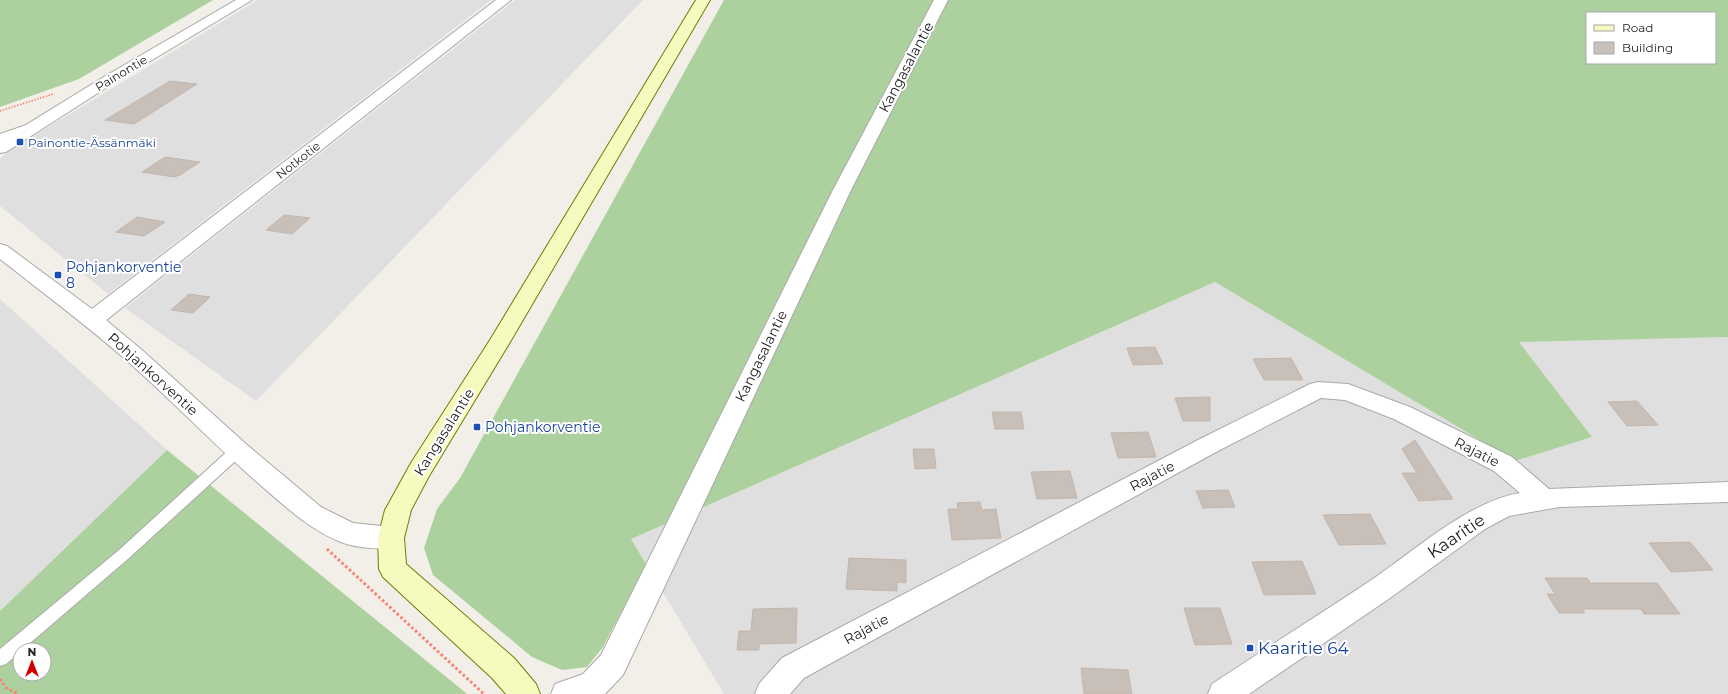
<svg xmlns="http://www.w3.org/2000/svg" width="1728" height="694" font-family="Montserrat,sans-serif">
  <style>
    .residential { fill: #e0dfdf }
    .forest { fill: #add19e; fill-rule: evenodd }
    .building { fill: #c7bfb8; stroke: #c4b6ab }
    .lines { fill: none; stroke-linecap: round; stroke-linejoin: round }
    .service-casing { stroke: #a9a9a9; stroke-width: 2 }
    .minor-casing { stroke: #a9a9a9; stroke-width: 2 }
    .tertiary-casing { stroke: #a9a9a9; stroke-width: 2 }
    .secondary-casing { stroke: #707d05; stroke-width: 2 }
    .path-far1 { stroke: #fa8072; stroke-width: 1.5; stroke-dasharray: 1.5 1.5; stroke-linecap: butt }
    .path { stroke: #fa8072; stroke-width: 3; stroke-dasharray: 2.5 2.5; stroke-linecap: butt }
    .service { fill: #fff; fill-rule: evenodd }
    .minor { fill: #fff; fill-rule: evenodd }
    .tertiary { fill: #fff; fill-rule: evenodd }
    .secondary { fill: #f7fabf; fill-rule: evenodd }
    .transit-dot { fill: #1a4fb4; stroke: #fff; stroke-width: 1.5 }
    .labels { text-anchor: middle; dominant-baseline: central; stroke-width: 4; stroke-linejoin: round; paint-order: stroke }
    .far-street-label { font-size: 12px; fill: #222; stroke: #fff }
    .far-transit-label { font-size: 12px; fill: #164399; stroke: #fff; text-anchor: start }
    .street-label { font-size: 14px; fill: #222; stroke: #fff }
    .transit-label { font-size: 14px; fill: #164399; stroke: #fff; text-anchor: start }
    .near-street-label { font-size: 17px; fill: #222; stroke: #fff }
    .near-transit-label { font-size: 17px; fill: #164399; stroke: #fff; text-anchor: start }
  </style>
  <rect width="100%" height="100%" fill="#f2efe9"/>
  <g class="residential">
    <polygon points="258,0 491,0 108,294 0,206 0,159 7,152"/>
    <polygon points="515,0 643,0 256,401 125,308"/>
    <polygon points="1215,282 1515,461 1592,437 1519,342 1728,337 1728,694 724,694 631,539"/>
    <polygon points="0,299 167,450 0,611"/>
  </g>
  <g class="forest">
    <polygon points="0,0 213,0 79,79 0,107"/>
    <path d="M 724,0 L 1728,0 L 1728,337 L 1519,342 L 1592,437 L 1515,461 L 1215,282 L 631,539 L 646,564 L 603,647 L 587,667 L 562,670 L 532,657 L 433,575 L 424,548 L 437,509 L 460,478 ZM 1587,13 L 1715,13 L 1715,63 L 1587,63 Z"/>
    <path d="M 167,450 L 466,693 L 466,694 L 0,694 L 0,611 ZM 20,650 L 44,650 L 44,674 L 20,674 Z"/>
  </g>
  <g class="building">
    <polygon points="170,81 197,84 134,124 105,120"/>
    <polygon points="165,157 200,162 180,175 174,177 142,172"/>
    <polygon points="284,215 310,218 292,234 266,230"/>
    <polygon points="137,217 165,222 144,236 116,232"/>
    <polygon points="189,294 210,297 193,313 171,310"/>
    <polygon points="1155,347 1163,364 1133,365 1127,348"/>
    <polygon points="1291,358 1303,380 1264,380 1253,359"/>
    <polygon points="1210,397 1210,421 1183,421 1175,398"/>
    <polygon points="1637,401 1658,425 1627,426 1608,402"/>
    <polygon points="992,412 1021,412 1024,429 995,429"/>
    <polygon points="1148,432 1156,457 1118,458 1111,433"/>
    <polygon points="1415,440 1453,499 1419,501 1402,473 1417,473 1402,449"/>
    <polygon points="913,449 934,449 936,468 915,469"/>
    <polygon points="1070,471 1077,498 1037,499 1031,472"/>
    <polygon points="1228,490 1235,507 1203,508 1196,491"/>
    <polygon points="980,502 982,510 996,509 1001,538 952,540 948,509 958,509 957,503"/>
    <polygon points="1370,514 1386,544 1339,545 1323,515"/>
    <polygon points="1690,542 1713,570 1671,572 1649,543"/>
    <polygon points="849,558 906,560 906,583 897,582 897,591 846,589"/>
    <polygon points="1302,561 1316,594 1264,595 1252,562"/>
    <polygon points="1545,578 1587,578 1590,583 1657,583 1680,614 1644,614 1641,609 1582,609 1585,613 1559,613 1547,594 1555,594"/>
    <polygon points="797,608 796,643 759,644 759,650 737,650 739,631 751,631 753,609"/>
    <polygon points="1184,608 1220,608 1232,644 1195,645"/>
    <polygon points="1081,668 1128,670 1132,694 1084,694"/>
  </g>
  <g class="lines">
    <g class="service-casing">
      <polygon id="service" points="237,446 242,447 244,451 242,455 129,558 22,650 20,650 20,652 6,664 0,666 0,649 119,550 232,447"/>
    </g>
    <g class="minor-casing">
      <g id="minor">
        <polygon points="236,0 252,0 112,84 6,152 0,153 0,141 102,78"/>
        <polygon points="496,0 511,0 100,325 92,327 84,325 81,320 84,315"/>
        <polygon points="934,0 948,0 851,190 623,675 605,694 551,694 555,684 583,674 601,655 833,190"/>
        <path d="M 1318,382 L 1348,384 L 1410,407 L 1512,457 L 1549,489 L 1728,482 L 1728,502 L 1560,507 L 1509,516 L 1485,529 L 1390,598 L 1249,694 L 1208,694 L 1212,684 C 1265,649 1317,616 1370,581 C 1413,552 1469,501 1520,493 L 1494,471 L 1394,419 L 1345,400 L 1321,398 L 1216,452 L 804,678 L 790,694 L 755,694 L 759,684 L 782,658 L 1198,440 L 1310,384 Z"/>
      </g>
    </g>
    <g class="tertiary-casing">
      <g id="tertiary">
        <polygon points="32,123 38,125 40,128 38,131 0,145 0,134"/>
        <path d="M 0,244 L 7,246 L 100,315 L 142,350 L 246,444 L 321,507 L 353,523 L 391,527 L 401,530 L 404,538 L 401,546 C 386,551 356,548 341,542 C 312,531 288,509 265,489 C 217,448 173,401 125,359 C 85,324 42,292 0,259 Z"/>
      </g>
    </g>
    <g class="secondary-casing">
      <polygon id="secondary" points="696,0 710,0 510,342 429,476 411,510 404,538 406,564 514,658 536,684 540,694 506,694 492,678 383,577 379,569 378,538 385,510 389,503 411,463 490,340"/>
    </g>
    <polyline class="path-far1" points="0,111 53,94"/>
    <g class="path">
      <polyline points="327,549 484,694"/>
      <polyline points="0,679 6,688 19,694"/>
    </g>
    <use href="#service" class="service"/>
    <use href="#minor" class="minor"/>
    <use href="#tertiary" class="tertiary"/>
    <use href="#secondary" class="secondary"/>
  </g>
  <g class="transit-dot">
    <rect x="16" y="138" width="8" height="8" rx="2"/>
    <rect x="54" y="271" width="8" height="8" rx="2"/>
    <rect x="473" y="423" width="8" height="8" rx="2"/>
    <rect x="1246" y="644" width="8" height="8" rx="2"/>
  </g>
  <g class="labels">
    <g class="far-street-label">
      <text transform="translate(121 73) rotate(-31)">Painontie</text>
      <text transform="translate(298 160) rotate(-38)">Notkotie</text>
    </g>
    <g class="far-transit-label">
      <text x="28" y="142">Painontie-Ässänmäki</text>
    </g>
    <g class="street-label">
      <text transform="translate(906 67) rotate(-62)">Kangasalantie</text>
      <text transform="translate(761 356) rotate(-64)">Kangasalantie</text>
      <text transform="translate(153 374) rotate(42)">Pohjankorventie</text>
      <text transform="translate(444 432) rotate(-58)">Kangasalantie</text>
      <text transform="translate(1477 452) rotate(27)">Rajatie</text>
      <text transform="translate(1152 476) rotate(-28)">Rajatie</text>
      <text transform="translate(866 629) rotate(-28)">Rajatie</text>
    </g>
    <g class="transit-label">
      <text x="66" y="267">Pohjankorventie<tspan x="66" dy="16">8</tspan></text>
      <text x="485" y="427">Pohjankorventie</text>
    </g>
    <g class="near-street-label">
      <text transform="translate(1456 536) rotate(-34)">Kaaritie</text>
    </g>
    <g class="near-transit-label">
      <text x="1258" y="648">Kaaritie 64</text>
    </g>
  </g>
  <rect x="1586" y="12" width="130" height="52" fill="#ffffff" stroke="#a7a7a7"/>
  <rect x="1594" y="25" width="20" height="6" fill="#f7fabf" stroke="#a7a7a7"/>
  <text x="1622" y="32" font-size="12" fill="#222222">Road</text>
  <rect x="1594" y="42" width="20" height="12" fill="#c7bfb8" stroke="#a7a7a7"/>
  <text x="1622" y="52" font-size="12" fill="#222222">Building</text>
  <g transform="translate(32 662)"><circle r="19" fill="#ffffff" stroke="#a7a7a7"/>
  <path d="M0-3L7 15L0 10L-7 15Z" fill="#d40000"/>
  <text y="-6" font-size="11" font-weight="bold" text-anchor="middle" fill="#222222">N</text>
  </g>
</svg>
